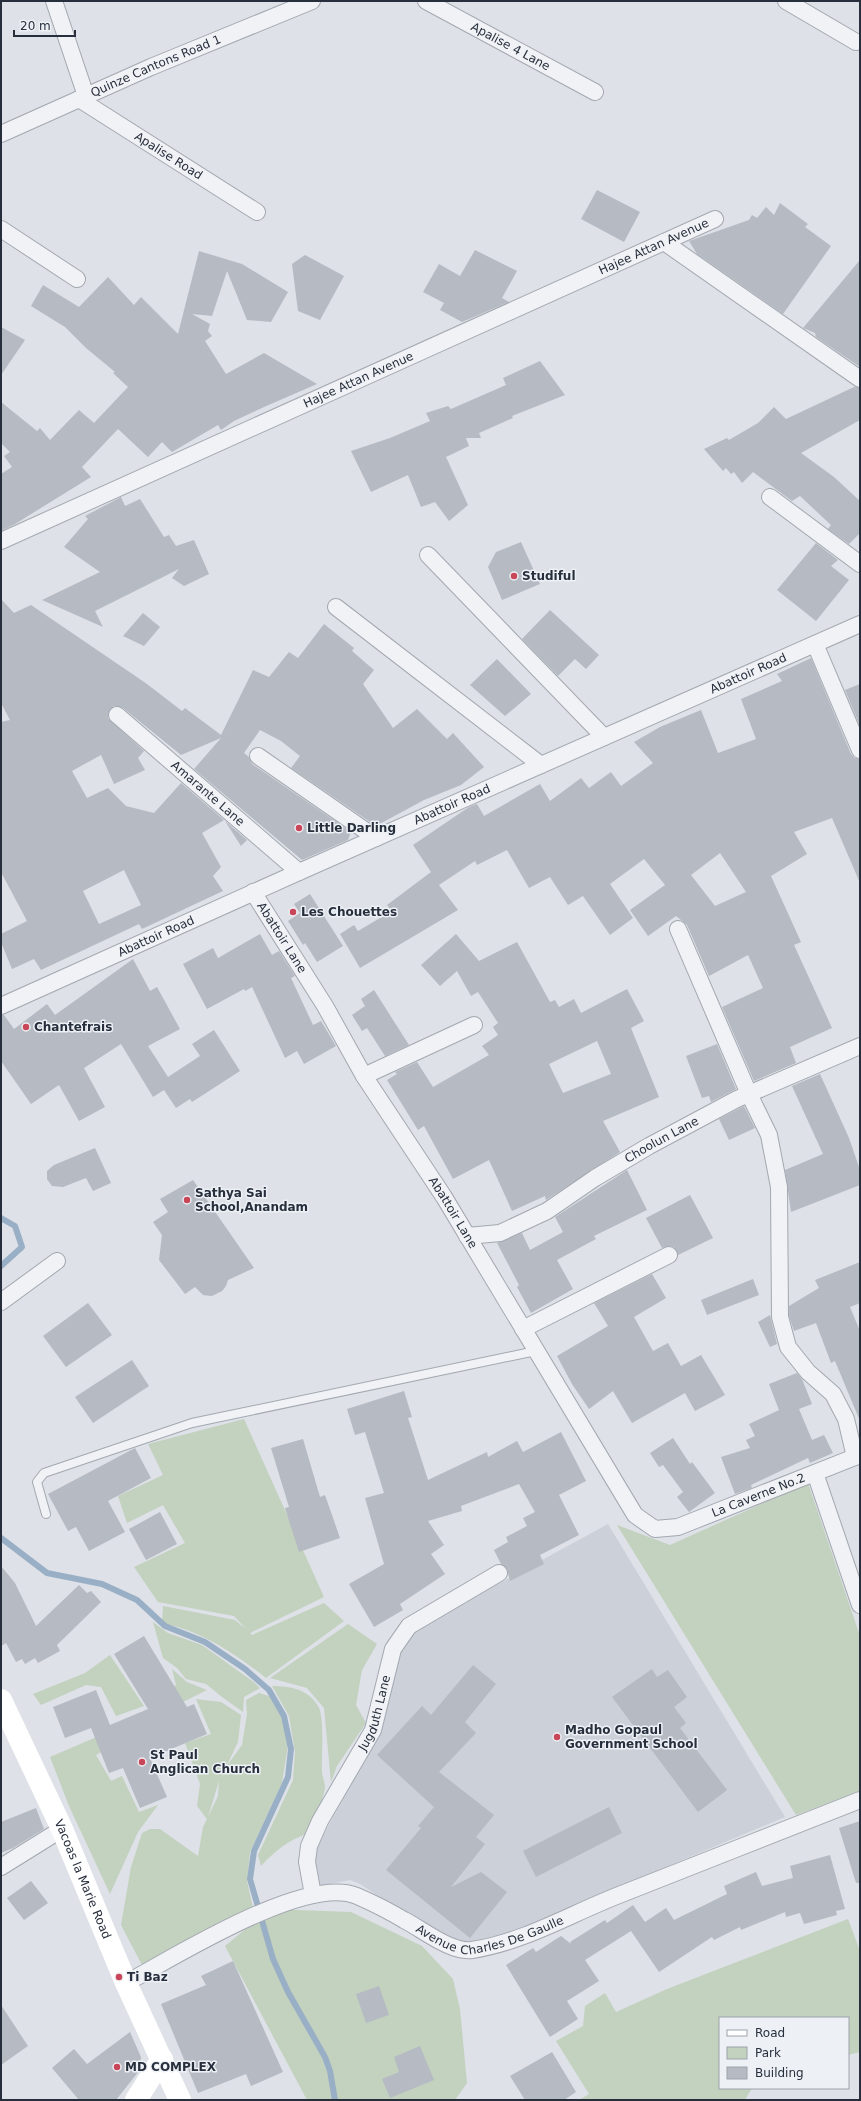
<svg xmlns="http://www.w3.org/2000/svg" width="861" height="2101" font-family="'DejaVu Sans',sans-serif">
  <style>
    .built { fill: #ccd0d9 }
    .green { fill: #c3d1bf; fill-rule: evenodd }
    .lines { fill: none; stroke-linecap: round; stroke-linejoin: round }
    .stream { stroke: #99afc6; stroke-width: 6 }
    .building { fill: #b5bac3; fill-rule: evenodd }
    .lane-casing { stroke: #a3a8b1; stroke-width: 10 }
    .street-casing { stroke: #a3a8b1; stroke-width: 18 }
    .lane { stroke: #f0f2f5; stroke-width: 8 }
    .street { stroke: #f0f2f5; stroke-width: 16 }
    .secondary { stroke: #fff; stroke-width: 22 }
    .poi-dot { fill: #c94558; stroke: #edf0f5; stroke-width: 1.5 }
    .labels { text-anchor: middle; dominant-baseline: central; stroke-width: 3; stroke-linejoin: round; paint-order: stroke }
    .street-label { font-size: 12px; fill: #272f3d; stroke: #edf0f5 }
    .poi-label { font-size: 12px; font-weight: bold; fill: #272f3d; stroke: #edf0f5; text-anchor: start }
  </style>
  <rect width="100%" height="100%" fill="#dee1e7"/>
  <polygon class="built" points="608,1524 785,1817 511,1932 468,1942 446,1936 424,1926 360,1884 350,1880 319,1886 314,1867 315,1850 370,1751 382,1724 398,1656 412,1631"/>
  <g class="green">
    <path d="M 244,1419 L 324,1597 L 250,1633 L 252,1635 L 324,1603 L 344,1621 L 266,1678 C 234,1653 202,1631 162,1623 L 163,1606 L 235,1620 L 246,1629 L 234,1616 L 158,1602 L 134,1567 L 185,1543 L 163,1505 L 127,1523 L 118,1496 L 163,1475 L 148,1444 Z"/>
    <polygon points="808,1483 860,1636 860,1791 796,1815 617,1525 670,1545"/>
    <polygon points="153,1622 168,1633 202,1645 255,1683 260,1688 244,1697 243,1712 222,1697 206,1684 186,1679 177,1668 163,1658"/>
    <polygon points="348,1624 377,1644 362,1670 356,1705 366,1723 337,1766 331,1782 324,1708 307,1688 270,1678"/>
    <polygon points="110,1655 144,1706 116,1716 101,1687 86,1685 41,1705 33,1694 85,1673"/>
    <polygon points="172,1669 187,1682 207,1690 163,1712 155,1700 176,1685"/>
    <path d="M 272,1686 C 290,1686 308,1689 318,1706 C 325,1716 321,1760 322,1773 C 323,1778 325,1783 325,1788 C 322,1804 314,1820 307,1834 C 288,1840 274,1852 261,1866 L 258,1855 L 293,1780 L 295,1752 L 289,1716 Z"/>
    <path d="M 259,1693 L 269,1696 L 282,1717 L 288,1745 L 282,1783 L 250,1852 L 247,1881 L 253,1908 L 143,1967 L 121,1925 L 131,1867 L 142,1833 L 150,1829 L 160,1829 L 198,1856 L 203,1827 L 207,1819 L 197,1806 L 200,1784 L 185,1743 L 211,1734 L 196,1699 L 221,1702 L 241,1715 L 238,1742 L 226,1767 L 242,1745 L 247,1714 L 246,1700 ZM 219,1781 L 218,1796 L 208,1817 Z"/>
    <polygon points="108,1732 114,1745 96,1755 111,1781 122,1776 139,1812 158,1805 138,1832 110,1894 69,1806 50,1757"/>
    <polygon points="270,1909 351,1912 422,1946 453,1979 460,2009 467,2083 455,2100 307,2100 225,1946"/>
    <polygon points="848,1919 860,1951 860,2052 848,2055 848,2018 720,2018 720,2088 752,2088 745,2100 579,2100 589,2094 556,2041 583,2026 585,2006 605,1993 616,2012 667,1989"/>
  </g>
  <g class="lines">
    <g class="stream">
      <polyline points="1,1218 15,1226 22,1247 1,1266"/>
      <polyline points="1,1538 47,1573 102,1584 137,1600 165,1626 205,1642 245,1669 269,1690 284,1716 291,1749 288,1777 254,1851 250,1879 273,1959 288,1992 325,2057 330,2071 335,2100"/>
    </g>
  </g>
  <g class="building">
    <polygon points="597,190 640,212 624,242 581,219"/>
    <polygon points="780,203 808,224 805,227 831,246 783,314 697,254 689,241 749,220 752,215 757,218 766,207 774,215"/>
    <polygon points="475,250 517,271 502,298 509,302 462,322 440,310 444,303 423,292 439,264 460,276"/>
    <polygon points="199,251 242,264 288,292 271,322 247,320 227,271 212,316 192,314 210,324 208,331 212,336 205,341 226,374 264,353 317,384 264,407 234,421 221,430 218,425 172,452 162,442 148,457 118,429 82,467 91,477 15,524 1,531 1,474 12,467 4,456 10,452 1,443 1,402 37,431 40,428 50,440 79,410 94,423 128,387 113,373 115,372 86,348 65,327 31,306 43,285 79,307 108,277 134,305 141,297 178,334"/>
    <polygon points="305,255 344,276 320,320 298,311 292,264"/>
    <polygon points="860,260 860,367 816,337 815,333 803,328"/>
    <polygon points="1,327 25,340 1,375"/>
    <polygon points="540,361 565,395 512,416 513,418 479,433 481,438 466,438 469,446 446,457 468,505 449,521 435,502 421,507 408,475 371,492 351,451 390,438 430,421 426,413 448,406 451,409 506,385 503,378"/>
    <polygon points="854,387 860,388 860,420 801,453 834,477 860,501 860,533 849,544 828,529 831,525 800,496 792,501 753,472 742,483 734,472 731,474 726,468 723,471 704,449 727,438 729,440 758,423 774,407 786,419"/>
    <polygon points="121,497 125,506 140,499 164,537 169,535 176,546 194,540 209,574 184,586 172,578 179,569 95,611 103,627 42,600 100,572 64,547 88,519 85,516"/>
    <polygon points="521,542 540,584 502,600 488,567 496,552"/>
    <polygon points="816,543 838,560 831,566 849,580 816,621 777,590"/>
    <path d="M 1,599 L 14,613 L 31,605 L 147,684 L 182,711 L 185,708 L 221,735 L 253,670 L 269,677 L 289,652 L 298,658 L 324,624 L 354,648 L 352,651 L 374,670 L 363,684 L 393,728 L 417,709 L 447,739 L 453,733 L 484,767 L 461,785 L 424,800 L 376,826 L 291,768 L 300,756 L 281,741 L 260,730 L 244,753 L 249,757 L 252,764 L 351,832 L 348,840 L 302,860 L 194,769 L 221,738 L 181,755 L 123,708 L 114,706 L 108,713 L 108,718 L 144,751 L 138,758 L 145,770 L 114,784 L 101,755 L 72,771 L 87,798 L 108,788 L 126,806 L 154,813 L 181,783 L 224,820 L 202,833 L 221,867 L 213,876 L 223,891 L 142,929 L 139,924 L 41,970 L 34,959 L 12,969 L 1,942 L 1,934 L 27,921 L 1,872 L 1,722 L 10,720 L 1,703 ZM 124,870 L 141,905 L 99,924 L 83,891 Z"/>
    <polygon points="550,610 599,655 586,669 575,659 558,676 522,639"/>
    <polygon points="143,613 160,627 144,646 123,636"/>
    <path d="M 811,658 L 851,754 L 855,758 L 860,759 L 860,883 L 832,818 L 794,832 L 807,854 L 771,876 L 801,942 L 794,945 L 832,1028 L 790,1047 L 796,1063 L 754,1081 L 722,1007 L 763,988 L 748,955 L 709,976 L 687,925 L 676,916 L 648,936 L 630,910 L 665,885 L 644,859 L 610,884 L 633,918 L 610,935 L 583,896 L 568,905 L 550,877 L 529,888 L 507,850 L 477,865 L 475,861 L 439,885 L 458,910 L 360,968 L 340,934 L 354,925 L 358,931 L 392,911 L 387,905 L 431,872 L 413,845 L 469,807 L 477,804 L 484,816 L 540,784 L 550,801 L 581,778 L 589,788 L 611,772 L 621,786 L 653,763 L 634,742 L 660,727 L 701,710 L 718,753 L 756,739 L 741,699 L 782,681 L 777,674 ZM 720,853 L 746,892 L 715,906 L 691,875 Z"/>
    <polygon points="497,659 531,694 505,716 470,685"/>
    <polygon points="860,684 860,726 845,690"/>
    <polygon points="225,821 247,840 241,846"/>
    <polygon points="310,894 343,946 317,962 305,943 303,945 288,921 300,913 294,904"/>
    <polygon points="260,934 272,955 279,951 295,976 291,978 313,1025 321,1021 336,1046 304,1064 297,1051 285,1058 252,987 245,991 244,989 207,1009 183,964 213,948 218,958"/>
    <path d="M 456,934 L 479,961 L 517,942 L 550,1002 L 555,1000 L 559,1007 L 574,999 L 581,1013 L 627,989 L 644,1021 L 631,1028 L 659,1097 L 603,1121 L 620,1152 L 546,1200 L 545,1196 L 512,1211 L 489,1160 L 453,1179 L 424,1126 L 418,1130 L 387,1080 L 397,1074 L 395,1072 L 417,1062 L 433,1087 L 489,1055 L 482,1046 L 498,1035 L 493,1027 L 498,1023 L 478,992 L 471,996 L 457,971 L 440,986 L 421,965 ZM 597,1041 L 611,1074 L 563,1093 L 549,1064 Z"/>
    <polygon points="133,959 150,991 157,987 180,1029 148,1046 168,1077 200,1056 192,1044 214,1030 240,1071 192,1102 190,1099 176,1108 164,1090 153,1097 121,1044 84,1068 105,1107 79,1121 59,1085 31,1104 1,1061 1,1015 4,1015 14,1029 47,1004 55,1015"/>
    <polygon points="374,990 409,1045 385,1056 367,1028 362,1031 352,1015 365,1006 361,999"/>
    <polygon points="717,1044 736,1089 711,1102 709,1096 702,1098 686,1056"/>
    <polygon points="820,1074 849,1138 860,1170 860,1185 791,1212 785,1170 823,1154 792,1086"/>
    <polygon points="744,1106 755,1128 729,1140 719,1119"/>
    <polygon points="95,1148 111,1183 93,1191 86,1178 63,1187 52,1186 47,1179 47,1171 54,1165"/>
    <polygon points="627,1170 647,1210 594,1236 596,1239 557,1260 573,1289 531,1313 517,1287 519,1285 497,1243 522,1233 530,1250 563,1232 555,1217"/>
    <polygon points="193,1180 254,1268 228,1280 226,1286 222,1291 212,1296 203,1295 195,1287 185,1294 159,1260 162,1235 153,1222 168,1212 160,1199"/>
    <polygon points="690,1195 713,1238 678,1255 674,1247 669,1246 662,1248 646,1218"/>
    <polygon points="860,1262 860,1303 850,1307 860,1331 860,1421 835,1361 831,1363 816,1323 794,1331 789,1316 789,1306 819,1288 815,1280"/>
    <polygon points="652,1274 666,1298 634,1317 653,1351 668,1343 681,1366 701,1355 725,1395 695,1411 685,1393 632,1423 613,1391 589,1409 572,1384 557,1356 608,1326 594,1303"/>
    <polygon points="753,1279 759,1295 707,1315 701,1300"/>
    <polygon points="88,1303 112,1335 66,1367 43,1336"/>
    <polygon points="770,1315 777,1344 770,1347 758,1322"/>
    <polygon points="132,1360 149,1386 93,1423 75,1397"/>
    <polygon points="797,1373 802,1379 812,1404 799,1409 812,1440 824,1435 833,1453 810,1463 808,1458 751,1485 752,1488 735,1494 721,1457 750,1448 746,1440 755,1436 749,1424 779,1410 769,1384"/>
    <polygon points="404,1391 412,1417 408,1418 428,1480 487,1452 488,1457 517,1441 523,1452 561,1432 586,1481 559,1495 579,1535 540,1555 544,1564 510,1581 507,1569 501,1564 494,1550 508,1542 506,1537 527,1526 523,1518 535,1512 519,1484 461,1506 462,1511 428,1521 444,1545 431,1554 445,1574 400,1604 403,1610 374,1627 349,1584 384,1564 365,1498 384,1493 365,1432 355,1435 347,1409"/>
    <polygon points="673,1438 690,1464 692,1462 715,1493 689,1512 677,1497 683,1492 663,1465 659,1467 650,1453"/>
    <polygon points="303,1439 320,1497 325,1495 340,1538 299,1552 285,1508 289,1507 271,1448"/>
    <polygon points="135,1448 151,1478 108,1501 125,1532 89,1551 76,1527 68,1531 48,1494"/>
    <polygon points="160,1512 177,1544 146,1560 129,1529"/>
    <polygon points="1,1566 15,1583 36,1626 79,1585 87,1593 91,1591 101,1602 57,1645 60,1651 38,1663 35,1658 25,1664 22,1659 16,1662 6,1643 1,1646"/>
    <polygon points="144,1636 187,1707 194,1704 207,1734 150,1758 167,1797 140,1808 123,1768 109,1773 91,1728 65,1738 53,1707 96,1690 110,1725 148,1709 114,1654"/>
    <polygon points="473,1665 496,1684 465,1722 476,1733 439,1772 494,1815 476,1837 485,1844 451,1887 481,1872 507,1892 470,1938 386,1870 421,1828 418,1826 434,1807 377,1755 422,1706 431,1715"/>
    <polygon points="652,1669 657,1677 668,1670 687,1697 674,1707 686,1723 680,1728 727,1790 698,1812 612,1697"/>
    <polygon points="609,1807 622,1833 536,1877 523,1851"/>
    <polygon points="36,1808 44,1829 13,1848 1,1853 1,1822"/>
    <polygon points="860,1821 860,1883 856,1883 839,1828"/>
    <polygon points="830,1855 845,1909 836,1911 837,1915 804,1924 800,1913 786,1917 785,1912 741,1930 740,1927 714,1940 712,1937 659,1972 631,1931 585,1960 599,1981 567,2001 578,2019 550,2037 506,1965 533,1948 536,1952 561,1936 571,1944 570,1942 605,1920 607,1923 633,1905 645,1922 666,1908 674,1920 727,1894 724,1886 756,1872 762,1886 793,1878 790,1866"/>
    <polygon points="31,1881 48,1903 24,1920 7,1898"/>
    <polygon points="233,1961 283,2072 251,2086 246,2074 198,2093 161,2004 206,1985 201,1976"/>
    <polygon points="379,1986 389,2015 366,2023 356,1994"/>
    <polygon points="1,2005 28,2046 1,2065"/>
    <polygon points="130,2032 141,2057 139,2071 116,2100 79,2100 52,2068 74,2049 87,2064"/>
    <polygon points="420,2046 434,2080 390,2098 382,2079 399,2072 394,2057"/>
    <polygon points="552,2052 576,2092 564,2100 525,2100 510,2076"/>
  </g>
  <g class="lines">
    <g class="lane-casing">
      <polyline id="lane" points="46,1514 37,1482 44,1473 192,1423 536,1351"/>
    </g>
    <g class="street-casing">
      <g id="street">
        <polyline points="54,1 86,96"/>
        <path id="s1" d="M 426,1 L 595,92"/>
        <polyline points="786,1 856,42"/>
        <path id="s2" d="M 79,99 L 257,212"/>
        <path id="s3" d="M 1,134 L 151,67 L 312,1"/>
        <polyline points="1,229 77,279"/>
        <polyline points="664,242 860,379"/>
        <polyline points="770,497 860,564"/>
        <path id="s4" d="M 1,541 L 715,219"/>
        <polyline points="428,555 604,737"/>
        <polyline points="336,607 541,765"/>
        <polyline points="815,644 860,750"/>
        <path id="s5" d="M 117,715 L 299,872"/>
        <polyline points="258,756 376,838"/>
        <path id="s6" d="M 253,892 L 325,1006 L 364,1076 L 444,1197 L 635,1515 L 655,1529 L 678,1527 L 860,1455"/>
        <polyline points="678,929 749,1094 769,1135 779,1187 780,1317 788,1347 808,1372 833,1394 846,1419 855,1457"/>
        <path id="s7" d="M 1,1006 L 299,872 L 860,624"/>
        <polyline points="364,1076 474,1025"/>
        <path id="s8" d="M 467,1236 L 500,1233 L 547,1211 L 595,1178 L 649,1146 L 737,1099 L 860,1046"/>
        <polyline points="1,1302 57,1261"/>
        <polyline points="523,1329 669,1255"/>
        <polyline points="815,1473 860,1605"/>
        <polyline points="1,1867 62,1829"/>
        <path id="s9" d="M 313,1895 L 307,1862 L 309,1846 L 320,1821 L 373,1730 L 393,1649 L 409,1626 L 499,1573"/>
        <path id="s10" d="M 126,1983 C 175,1957 306,1874 357,1896 C 373,1903 389,1911 404,1920 C 422,1929 451,1953 472,1950 C 523,1942 567,1916 614,1897 C 696,1864 778,1833 860,1800"/>
      </g>
    </g>
    <use href="#lane" class="lane"/>
    <use href="#street" class="street"/>
    <g class="secondary">
      <path id="s11" d="M 1,1700 L 62,1829 L 126,1983 L 180,2100"/>
      <polyline points="136,2100 162,2059"/>
    </g>
  </g>
  <g class="poi-dot">
    <circle cx="514" cy="576" r="4"/>
    <circle cx="299" cy="828" r="4"/>
    <circle cx="293" cy="912" r="4"/>
    <circle cx="26" cy="1027" r="4"/>
    <circle cx="187" cy="1200" r="4"/>
    <circle cx="557" cy="1737" r="4"/>
    <circle cx="142" cy="1762" r="4"/>
    <circle cx="119" cy="1977" r="4"/>
    <circle cx="117" cy="2067" r="4"/>
  </g>
  <g class="labels">
    <g class="street-label">
      <text stroke="none"><textPath href="#s1" startOffset="96">Apalise 4 Lane</textPath></text>
      <text stroke="none"><textPath href="#s3" startOffset="169">Quinze Cantons Road 1</textPath></text>
      <text stroke="none"><textPath href="#s2" startOffset="106">Apalise Road</textPath></text>
      <text stroke="none"><textPath href="#s4" startOffset="716">Hajee Attan Avenue</textPath></text>
      <text stroke="none"><textPath href="#s4" startOffset="392">Hajee Attan Avenue</textPath></text>
      <text stroke="none"><textPath href="#s7" startOffset="818">Abattoir Road</textPath></text>
      <text stroke="none"><textPath href="#s5" startOffset="120">Amarante Lane</textPath></text>
      <text stroke="none"><textPath href="#s7" startOffset="494">Abattoir Road</textPath></text>
      <text stroke="none"><textPath href="#s7" startOffset="170">Abattoir Road</textPath></text>
      <text stroke="none"><textPath href="#s6" startOffset="54">Abattoir Lane</textPath></text>
      <text stroke="none"><textPath href="#s8" startOffset="220">Choolun Lane</textPath></text>
      <text stroke="none"><textPath href="#s6" startOffset="378">Abattoir Lane</textPath></text>
      <text stroke="none"><textPath href="#s6" startOffset="865">La Caverne No.2</textPath></text>
      <text stroke="none"><textPath href="#s9" startOffset="199">Jugduth Lane</textPath></text>
      <text stroke="none"><textPath href="#s11" startOffset="197">Vacoas la Marie Road</textPath></text>
      <text stroke="none"><textPath href="#s10" startOffset="398">Avenue Charles De Gaulle</textPath></text>
    </g>
    <g class="poi-label">
      <text x="522" y="576">Studiful</text>
      <text x="307" y="828">Little Darling</text>
      <text x="301" y="912">Les Chouettes</text>
      <text x="34" y="1027">Chantefrais</text>
      <text x="195" y="1193">Sathya Sai<tspan x="195" dy="14">School,Anandam</tspan></text>
      <text x="565" y="1730">Madho Gopaul<tspan x="565" dy="14">Government School</tspan></text>
      <text x="150" y="1755">St Paul<tspan x="150" dy="14">Anglican Church</tspan></text>
      <text x="127" y="1977">Ti Baz</text>
      <text x="125" y="2067">MD COMPLEX</text>
    </g>
  </g>
  <rect width="861" height="2101" fill="none" stroke="#272f3d" stroke-width="4"/>
  <rect x="719" y="2017" width="130" height="72" fill="#edf0f5" stroke="#9ea3ab"/>
  <rect x="727" y="2030" width="20" height="6" fill="#ffffff" stroke="#9ea3ab"/>
  <text x="755" y="2037" font-size="12" fill="#272f3d">Road</text>
  <rect x="727" y="2047" width="20" height="12" fill="#c3d1bf" stroke="#9ea3ab"/>
  <text x="755" y="2057" font-size="12" fill="#272f3d">Park</text>
  <rect x="727" y="2067" width="20" height="12" fill="#b5bac3" stroke="#9ea3ab"/>
  <text x="755" y="2077" font-size="12" fill="#272f3d">Building</text>
  <path d="M14 30v6h61v-6" fill="none" stroke="#272f3d" stroke-width="2"/>
  <text x="20" y="30" font-size="12" fill="#272f3d" stroke="#edf0f5" stroke-width="3" paint-order="stroke">20 m</text>
</svg>
